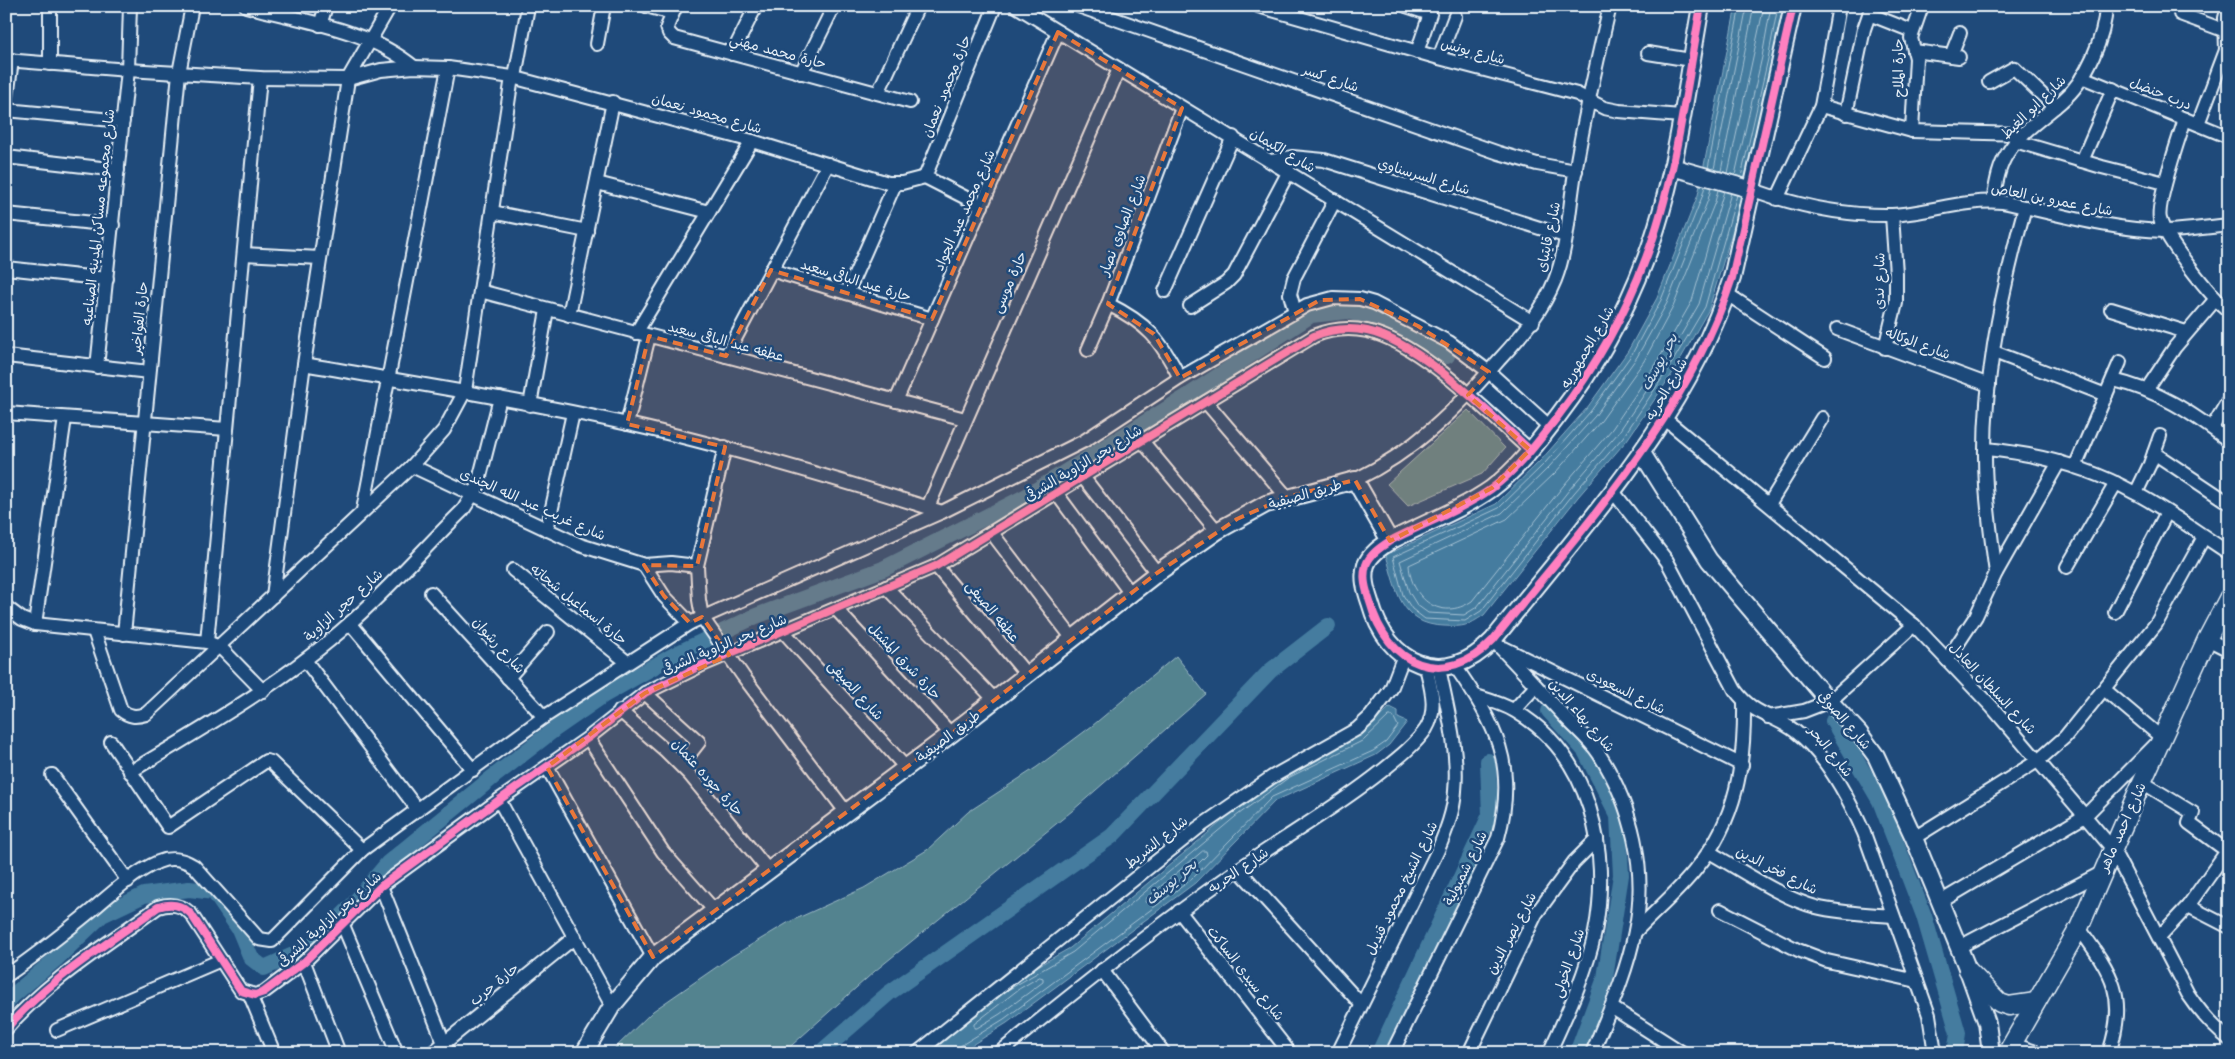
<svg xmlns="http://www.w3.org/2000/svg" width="2235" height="1059" font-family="'Shantell Sans','Playpen Sans Arabic',sans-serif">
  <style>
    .green { fill: #52838f; stroke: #9dbac4 }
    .water { fill: #447c9f; stroke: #86abc3 }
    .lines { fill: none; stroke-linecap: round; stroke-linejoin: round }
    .shore { stroke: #a6c2d4; stroke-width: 1 }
    .canal { stroke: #447c9f; stroke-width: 16 }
    .minor-casing { stroke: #e8f1f8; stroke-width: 16 }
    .tertiary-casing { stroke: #e8f1f8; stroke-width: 20 }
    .secondary-casing { stroke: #e8f1f8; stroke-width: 21 }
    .minor { stroke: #1f4a7a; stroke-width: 12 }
    .tertiary { stroke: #1f4a7a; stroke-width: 16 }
    .secondary { stroke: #1f4a7a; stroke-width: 18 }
    .cycleway-casing { stroke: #1f4a7a; stroke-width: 11 }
    .cycleway { stroke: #ff80c0; stroke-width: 8 }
    .marked { fill: #e8773b; fill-opacity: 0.2; stroke: #e8773b; stroke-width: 4; stroke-dasharray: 10 6; stroke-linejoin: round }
    .labels { text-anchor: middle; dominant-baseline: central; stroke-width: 5; stroke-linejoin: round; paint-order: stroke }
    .street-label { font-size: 14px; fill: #e8f1f8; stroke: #1f4a7a }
    .water-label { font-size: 15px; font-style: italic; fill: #cfdfeb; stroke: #1f4a7a }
  </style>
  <rect width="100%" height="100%" fill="#1f4a7a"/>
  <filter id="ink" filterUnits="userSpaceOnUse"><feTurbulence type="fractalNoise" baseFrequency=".02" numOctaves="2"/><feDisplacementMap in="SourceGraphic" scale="10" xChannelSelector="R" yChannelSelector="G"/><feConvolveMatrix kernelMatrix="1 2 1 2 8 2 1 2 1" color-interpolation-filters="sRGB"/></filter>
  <g filter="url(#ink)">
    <g class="green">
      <polygon points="1468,410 1505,448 1482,474 1408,506 1387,484"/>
      <polygon points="1176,656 1206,694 1072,811 875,971 783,1053 610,1053 653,1011 731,957 789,922 864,888 927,850 968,812 1037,767 1092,726"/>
    </g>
    <g class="water">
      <path d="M 1736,6 L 1783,6 L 1773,60 L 1740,206 L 1709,309 L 1672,374 L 1627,440 L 1578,497 L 1484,615 C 1467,626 1465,627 1444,626 C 1400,625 1396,589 1386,555 L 1496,504 L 1541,460 L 1587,408 L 1628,351 L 1657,298 L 1698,195 Z"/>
      <polygon points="1390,707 1398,711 1398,718 1407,722 1389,745 1376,755 1275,801 1195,883 1007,1023 959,1053 920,1053 1013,980 1070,948 1232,813 1285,774 1361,735"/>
    </g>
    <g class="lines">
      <g class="shore">
        <polyline points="1708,168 1740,6"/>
        <polyline points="1714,169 1747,6"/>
        <polyline points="1721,171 1754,6"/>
        <polyline points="1728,173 1764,6"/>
        <polyline points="1735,175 1762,57 1771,6"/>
        <polyline points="1741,177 1768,59 1778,6"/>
        <polyline points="1705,186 1702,197 1661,300 1632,354 1590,412 1545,463 1499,508 1393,557 1403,595 1412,609 1425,619 1465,621 1481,611 1574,493 1623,437 1667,371 1705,307 1737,195"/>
        <polyline points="1711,188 1708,200 1667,303 1637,357 1595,416 1549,467 1502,513 1400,561 1409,592 1417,605 1428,613 1464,615 1477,607 1569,490 1618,433 1662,368 1699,304 1731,193"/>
        <path d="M 1718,190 L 1715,202 L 1673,307 L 1644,361 L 1601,421 L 1555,473 L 1507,519 L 1409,565 C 1411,599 1441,622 1472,601 L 1564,485 L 1612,429 L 1656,364 L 1692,301 L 1724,191"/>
        <polygon points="1203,851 1206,851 1207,855 1188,874 1149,903 1145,902 1146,899"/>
        <polygon points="1040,977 1043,978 1043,982 1000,1014 977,1028 974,1028 974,1024 1019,989"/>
        <polyline points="957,1053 960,1046 1004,1019 1192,879 1272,797 1373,751 1386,742 1398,726 1393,716 1389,716 1364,740 1288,778 1235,817 1073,952 1006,991"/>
      </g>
      <g class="canal">
        <polyline points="1549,711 1585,751 1618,816 1621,875 1605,978 1577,1053"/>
        <polyline points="1833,721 1880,801 1924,916 1958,1033 1955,1053"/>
        <polyline points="6,1004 11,997 56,959 102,915 144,895 189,889 214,892 239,929 251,958 264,968 311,947 352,906 388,863 493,777 555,729 604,695 676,654 756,616 883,569 1025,497 1191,394 1311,315 1348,311 1394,325 1447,356"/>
        <polyline points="820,1053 889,993 1112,836 1270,671 1328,626"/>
        <polyline points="1379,1053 1490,815 1488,761"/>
      </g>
      <g class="minor-casing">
        <g id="minor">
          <path d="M 246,6 C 303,21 368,29 414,67"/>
          <polyline points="646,6 672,13"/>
          <polyline points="676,6 667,27 669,33 674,38 910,102"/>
          <polyline points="1016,6 1533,322"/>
          <polyline points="1078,6 1499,153 1537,164 1576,171"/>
          <polyline points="1258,6 1439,58 1577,94 1604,108 1619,111 1681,116"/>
          <polyline points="1406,6 1430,14 1417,52"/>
          <polyline points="1869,14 1912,31"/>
          <polyline points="2180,14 2226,31"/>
          <polyline points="320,25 326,6"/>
          <polyline points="597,44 604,6"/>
          <polyline points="1914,51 1959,57"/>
          <polyline points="1648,53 1691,60"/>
          <polyline points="732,54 756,6"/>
          <polyline points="1951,56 1960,33"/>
          <polyline points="1439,58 1455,16"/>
          <polyline points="6,60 128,70 260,78 348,79 381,70 414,67 448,68 512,77 752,141 888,183 902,183 925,177 982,206"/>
          <polyline points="50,64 50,6"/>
          <polyline points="801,73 834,6"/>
          <polyline points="515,77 527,12"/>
          <polyline points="2082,77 2229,137"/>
          <polyline points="1989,82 2014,68 2055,107"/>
          <polyline points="878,93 918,6"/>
          <polyline points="6,105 12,60"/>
          <polyline points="1821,106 1912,131 2022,134"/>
          <polyline points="6,110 123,121"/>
          <polyline points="1846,114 1864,29 1872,6"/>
          <path d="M 2185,119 C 2179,138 2156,204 2160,219 C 2165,239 2212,298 2229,311"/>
          <polyline points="2198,124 2226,50 2225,18 2228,6"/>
          <polyline points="1912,131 1916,58 1911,38 1922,6"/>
          <polyline points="2015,141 2102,167 2165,183"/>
          <polyline points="6,157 118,170"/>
          <polyline points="1272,161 1292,157 1324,160 1565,236"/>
          <polyline points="2082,161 2113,89"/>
          <polyline points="925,177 995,6"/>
          <polyline points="597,183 709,212"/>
          <path d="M 1753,190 C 1798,206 1843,216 1892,215 C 1929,213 1964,199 2002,202 C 2055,213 2109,230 2164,231 C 2185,231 2207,227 2229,225"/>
          <polyline points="1777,199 1821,106 1839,6"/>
          <path d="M 1993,201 C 1996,185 1998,168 2007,154 C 2020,132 2043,118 2062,101 C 2086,81 2105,37 2106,6"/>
          <polyline points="492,212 587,231"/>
          <polyline points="6,214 113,225"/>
          <polyline points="244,254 320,258"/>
          <polyline points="6,268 107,279"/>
          <polyline points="771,270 932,319"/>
          <polyline points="480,291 965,419"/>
          <polyline points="1165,291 1233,137"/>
          <polyline points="847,293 895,184"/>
          <polyline points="1727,294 1825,358"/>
          <path d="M 1108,304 C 1148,324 1160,339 1180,378"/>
          <polyline points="1190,306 1226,283 1234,275 1289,171"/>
          <polyline points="2111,309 2186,332"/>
          <polyline points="1295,312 1290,294 1294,278 1335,200"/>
          <polyline points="569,315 613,102"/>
          <polyline points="1837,329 1989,385"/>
          <polyline points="636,333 752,141"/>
          <polyline points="1885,348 1896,303 1896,274 1892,215"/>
          <polyline points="1088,350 1108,304 1182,108"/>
          <polyline points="1994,352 2106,395"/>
          <polyline points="6,356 149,372"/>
          <polyline points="726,356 828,164"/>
          <path d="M 304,364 C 412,383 521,400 628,424 C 734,448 838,479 942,512"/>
          <polyline points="97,367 128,70 130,6"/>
          <path d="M 2113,380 C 2158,390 2192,413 2229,441"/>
          <polyline points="2147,389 2175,347 2215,300"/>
          <polyline points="896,401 1058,32"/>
          <polyline points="1206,402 1287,497"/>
          <polyline points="530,405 547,310"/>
          <polyline points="6,413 227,429"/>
          <path d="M 1665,419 L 1914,625 L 1992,707 L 2112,848 L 2188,994 C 2200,1012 2212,1026 2229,1039"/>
          <polyline points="627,424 649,336"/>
          <polyline points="2212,428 2229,399"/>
          <polyline points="1143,442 1217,531"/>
          <polyline points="725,447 697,566 699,600 702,617 743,676 846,812"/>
          <path d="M 1986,449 C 2038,454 2089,467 2135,493 C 2168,510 2198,533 2229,553"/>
          <polyline points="2154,453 2229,503"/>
          <polyline points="412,466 580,545 644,565 671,563 697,566"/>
          <polyline points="2075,467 2120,362"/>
          <polyline points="1083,477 1157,573"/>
          <path d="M 1355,480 C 1415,451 1456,410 1499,360 C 1522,335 1542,312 1555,280 C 1568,247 1569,208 1575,173 C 1584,117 1597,61 1610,6"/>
          <path d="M 1612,490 L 1667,561 L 1735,690 C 1754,716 1772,714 1795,731 C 1826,754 1849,799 1864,833 L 1929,1015 L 1935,1053"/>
          <polyline points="2136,493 2150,464 2160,436"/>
          <polyline points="1057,494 1131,594"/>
          <polyline points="1769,504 1822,418"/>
          <polyline points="928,507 1119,69"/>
          <polyline points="363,510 448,68"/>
          <polyline points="547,530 573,413"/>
          <polyline points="992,533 1073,639"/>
          <polyline points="644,565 664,596 690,623"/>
          <polyline points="936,566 1027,675"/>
          <polyline points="2067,567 2116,483"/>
          <polyline points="513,570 627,662"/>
          <path d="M 1996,573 C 1992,544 1988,515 1986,486 C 1980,393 2000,297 2025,207"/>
          <polyline points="886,587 995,700"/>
          <polyline points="431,593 544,717"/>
          <polyline points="273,596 304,364 348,79 390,6"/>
          <polyline points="6,607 22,619 35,624 207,642 220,647 263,691"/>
          <polyline points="836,609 951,734"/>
          <polyline points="2115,612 2167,512"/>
          <polyline points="350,623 473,770"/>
          <polyline points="35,624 65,418"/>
          <path d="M 94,631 L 121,710 C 129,717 136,717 146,714 L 412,466 L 444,430 L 465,391 L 512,77"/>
          <polyline points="784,632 906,768"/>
          <polyline points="124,634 179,73 192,6"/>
          <polyline points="2207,639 2229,650"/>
          <path d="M 1493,640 C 1517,665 1541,691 1565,717 C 1576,729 1590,740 1599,754 C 1632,805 1648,871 1635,931 C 1627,973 1608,1014 1592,1053"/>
          <polyline points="207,642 260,78"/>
          <polyline points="1504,648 1742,765"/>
          <polyline points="305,660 418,810"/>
          <polyline points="1947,660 1976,616 1996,573 2059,462"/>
          <polyline points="508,678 548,632"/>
          <polyline points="645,693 699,742 681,765"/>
          <path d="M 1476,696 C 1489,700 1503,704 1515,711 C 1591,755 1611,852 1595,932 C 1587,972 1566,1016 1549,1053"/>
          <polyline points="1514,710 1536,686"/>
          <polyline points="620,711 666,751 689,774 768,870"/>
          <polyline points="1768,717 1804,711 1830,701 1914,625"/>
          <polyline points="588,738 663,852 714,910"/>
          <polyline points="111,742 168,827 266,761 271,762 362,850"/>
          <polyline points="547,767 653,957"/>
          <path d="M 130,772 C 206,726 284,682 350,623 C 390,588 425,547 463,510 L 477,488 L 500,398"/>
          <polyline points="52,775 128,881"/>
          <polyline points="2142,782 2193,813 2189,823 2227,851"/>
          <polyline points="499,800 612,1006"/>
          <polyline points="1914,838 2039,760 2065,737 2156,624 2204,537"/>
          <path d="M 1709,852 C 1740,869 1781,898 1816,907 C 1840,913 1867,914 1892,916"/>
          <polyline points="1238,869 1361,1004"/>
          <polyline points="381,886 448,1053"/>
          <polyline points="1940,902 2085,816 2162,738 2105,690"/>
          <polyline points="2188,906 2229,927"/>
          <polyline points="1720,910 1798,950 1827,961 1917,981"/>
          <polyline points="1179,911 1290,1053"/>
          <polyline points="343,925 397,1053"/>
          <path d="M 2079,928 C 2112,974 2128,995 2109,1053"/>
          <path d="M 1635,932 C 1655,911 1678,892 1696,869 C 1737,819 1745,764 1744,702"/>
          <polyline points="2160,936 2188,906 2229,848"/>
          <polyline points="1959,947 2101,873"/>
          <polyline points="304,962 339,1053"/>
          <polyline points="1102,970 1164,1053"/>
          <path d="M 6,976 C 36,955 64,933 92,910 C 112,893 133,873 158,862 C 170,857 183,859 194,866 L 259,939 L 272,941 L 362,850 L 544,717 L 690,623 L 942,512 L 1084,441 L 1180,378 L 1307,305 L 1333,298 L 1360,299 L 1374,303 L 1449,342 L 1489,372 L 1550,427"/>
          <polyline points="250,995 274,1053"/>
          <polyline points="1611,1007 1683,1053"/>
          <path d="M 6,1029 C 48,980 106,945 158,907 C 171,903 181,904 191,914 L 241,991 L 255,995 L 264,992 L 304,962 L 381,886 L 499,800 L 588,738 L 645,693 L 700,666 L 936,566 L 1314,336 C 1331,329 1348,327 1367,331 C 1420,342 1488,413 1530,450"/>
          <polyline points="57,1030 221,960"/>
          <polyline points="2012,1044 2039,1053"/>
          <polyline points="432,1053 575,937"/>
          <polyline points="917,1053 1198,828 1272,777 1357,729 1370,717 1391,689 1404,655"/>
          <path d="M 999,1053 C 1077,990 1154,928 1236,871 C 1284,837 1336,808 1382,771 C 1397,759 1415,745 1426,729 C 1438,709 1431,688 1426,667"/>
          <path d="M 1338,1053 L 1438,850 C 1446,831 1454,811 1455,791 C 1459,750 1447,708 1439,668"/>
          <path d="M 1392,1053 L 1498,838 C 1518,765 1496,725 1455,666"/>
          <polyline points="1469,1053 1536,914 1574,862 1597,839"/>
        </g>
      </g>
      <g class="tertiary-casing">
        <g id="tertiary">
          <path d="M 1701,6 C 1686,89 1676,179 1646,258 C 1625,314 1594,369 1558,416 C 1539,441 1517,470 1491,489 C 1461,510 1423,524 1390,541 C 1381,547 1370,554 1366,565 C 1362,578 1366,590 1370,602 C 1387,665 1444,691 1493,640 C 1583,527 1687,417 1732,278 L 1793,6"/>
          <polyline points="1672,167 1753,190"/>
          <polyline points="1642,453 1709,560 1821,692 1859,733 1876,756 1914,838 1968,970 1987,1023 1991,1053"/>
          <polyline points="584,1053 612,1006 653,957 951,734 1157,573 1217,531 1266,504 1355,480 1390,541"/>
        </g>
      </g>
      <g class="secondary-casing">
        <g id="secondary">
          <polyline points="1968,970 2000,1003 2009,1006 2036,1002"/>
          <polyline points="2007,1053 2079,928 2142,782 2207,639 2229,597"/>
        </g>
      </g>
      <use href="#minor" class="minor"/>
      <use href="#tertiary" class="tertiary"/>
      <use href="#secondary" class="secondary"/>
      <g class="cycleway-casing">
        <g id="cycleway">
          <path d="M 1701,6 C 1686,89 1676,179 1646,258 C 1625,314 1594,369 1558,416 C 1539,441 1517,470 1491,489 C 1461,510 1423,524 1390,541 C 1381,547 1370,554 1366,565 C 1362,578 1366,590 1370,602 C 1387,665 1444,691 1493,640 C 1583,527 1687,417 1732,278 L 1793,6"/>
          <path d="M 6,1029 C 48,980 106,945 158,907 C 171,903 181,904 191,914 L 241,991 L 255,995 L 264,992 L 304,962 L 381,886 L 499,800 L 588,738 L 645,693 L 700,666 L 936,566 L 1314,336 C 1331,329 1348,327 1367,331 C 1420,342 1488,413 1530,450"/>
        </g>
      </g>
      <use href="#cycleway" class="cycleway"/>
    </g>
  </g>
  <path class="marked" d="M 1058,32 L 1182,108 L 1108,304 L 1154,334 L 1180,378 L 1320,300 L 1360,299 L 1418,326 L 1489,372 L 1468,395 L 1530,450 L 1492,488 L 1390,541 L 1355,480 L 1287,497 L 1237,519 L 1157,573 L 951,734 L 653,957 L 547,767 L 645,693 L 729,655 L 702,617 L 690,623 L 664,596 L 644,565 L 697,566 L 725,447 L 627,424 L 649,336 L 726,356 L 771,270 L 932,319 Z"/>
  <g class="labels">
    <g class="street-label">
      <text transform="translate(778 51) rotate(15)">حارة محمد مهني</text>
      <text transform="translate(1473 51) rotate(15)">شارع يونس</text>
      <text transform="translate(1898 68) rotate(-91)">حارة الملاح</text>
      <text transform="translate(1331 78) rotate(19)">شارع كسر</text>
      <text transform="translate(946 86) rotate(-68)">حارة محمود نعمان</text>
      <text transform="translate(2161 93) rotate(22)">درب حنضل</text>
      <text transform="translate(2033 107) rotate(-44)">شارع ابو الغيط</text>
      <text transform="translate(707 113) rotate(16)">شارع محمود نعمان</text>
      <text transform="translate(1283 150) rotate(31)">شارع الكيمان</text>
      <text transform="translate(1424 176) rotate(17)">شارع السرسناوي</text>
      <text transform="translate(2052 199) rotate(11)">شارع عمرو بن العاص</text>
      <text transform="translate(964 210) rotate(-66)">شارع محمد عبد الجواد</text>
      <text transform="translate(98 217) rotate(-84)">شارع مجموعه مساكن المدينه الصناعيه</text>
      <text transform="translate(1122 225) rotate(-69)">شارع الصاوى نصار</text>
      <text transform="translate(1548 237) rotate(-78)">شارع قايتباى</text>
      <text transform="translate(856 280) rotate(17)">حارة عبد الباقى سعيد</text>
      <text transform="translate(1879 281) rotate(-89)">شارع ندى</text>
      <text transform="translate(1009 282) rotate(-66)">حارة موسى</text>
      <text transform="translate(139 318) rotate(-84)">حارة الفواخير</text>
      <text transform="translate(726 341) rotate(15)">عطفه عبد الباقى سعيد</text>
      <text transform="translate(1918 343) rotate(20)">شارع الوكاله</text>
      <text transform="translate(1587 347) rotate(-60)">شارع الجمهوريه</text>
      <text transform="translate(1666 389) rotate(-60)">شارع الحريه</text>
      <text transform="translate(1083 463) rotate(-31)">شارع بحر الزاوية الشرقى</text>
      <text transform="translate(1305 494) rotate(-16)">طريق الصيفية</text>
      <text transform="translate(533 504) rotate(24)">شارع غريب عبد الله الجندى</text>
      <text transform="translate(579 604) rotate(39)">حارة اسماعيل شحاته</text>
      <text transform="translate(343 605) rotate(-42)">شارع حجر الزاوية</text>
      <text transform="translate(993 611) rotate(50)">عطفه الصيفى</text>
      <text transform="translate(724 644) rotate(-23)">شارع بحر الزاوية الشرقى</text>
      <text transform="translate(499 645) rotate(48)">شارع رشوان</text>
      <text transform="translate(905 661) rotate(47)">حارة شرق المشتل</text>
      <text transform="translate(1993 688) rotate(47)">شارع السلطان العادل</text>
      <text transform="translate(856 690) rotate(48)">شارع الصيفى</text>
      <text transform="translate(1626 691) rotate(26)">شارع السعودى</text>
      <text transform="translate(1582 715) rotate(49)">شارع بهاء الدين</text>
      <text transform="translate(1845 720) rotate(49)">شارع الصوفي</text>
      <text transform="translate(948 736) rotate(-37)">طريق الصيفية</text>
      <text transform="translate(1831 751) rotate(51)">شارع البحر</text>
      <text transform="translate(708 777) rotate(48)">حارة جوده عثمان</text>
      <text transform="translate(2122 827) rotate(-66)">شارع احمد ماهر</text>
      <text transform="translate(1156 842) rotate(-38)">شارع الشريط</text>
      <text transform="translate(1465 868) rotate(-64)">شارع شمبولية</text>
      <text transform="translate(1238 870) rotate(-34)">شارع الحريه</text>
      <text transform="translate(1777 870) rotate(27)">شارع فخر الدين</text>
      <text transform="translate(1401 888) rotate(-64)">شارع الشيخ محمود قنديل</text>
      <text transform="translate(329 919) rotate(-42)">شارع بحر الزاوية الشرقى</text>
      <text transform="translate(1511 933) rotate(-62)">شارع نصر الدين</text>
      <text transform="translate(1568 963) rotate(-71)">شارع الخولى</text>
      <text transform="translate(1246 973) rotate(52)">شارع سيدى الساكت</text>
      <text transform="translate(494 984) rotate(-39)">حارة حرب</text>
    </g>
    <g class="water-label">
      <text transform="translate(1659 362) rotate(-62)">بحر يوسف</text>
      <text transform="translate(1171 882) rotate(-40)">بحر يوسف</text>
    </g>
  </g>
  <rect width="2235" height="1059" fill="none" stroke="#1f4a7a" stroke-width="25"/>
  <rect x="12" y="12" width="2210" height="1034" fill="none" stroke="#e8f1f8" stroke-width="2" filter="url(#ink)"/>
</svg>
